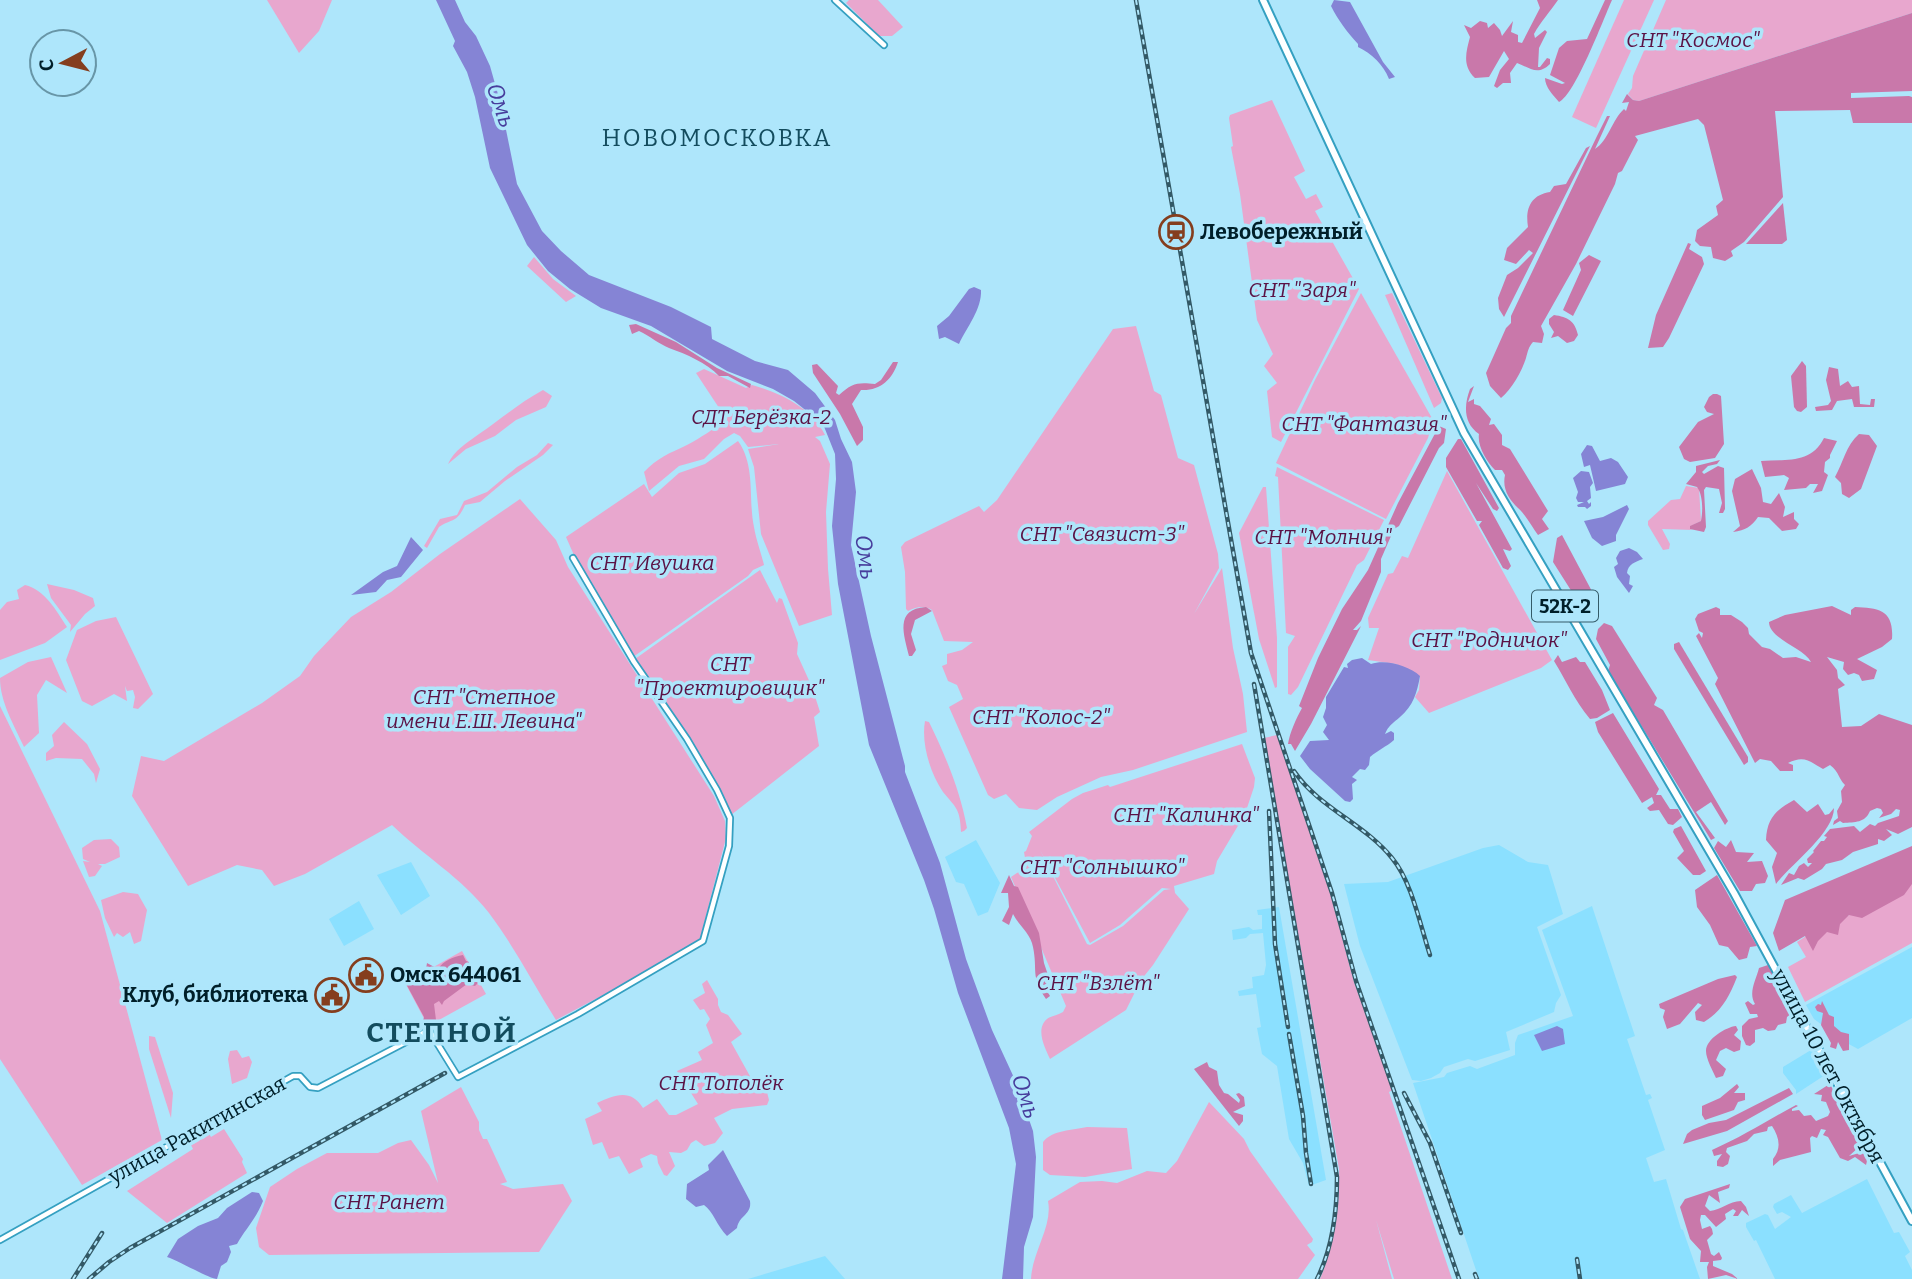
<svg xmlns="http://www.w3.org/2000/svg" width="1912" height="1279" font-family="Bitter,serif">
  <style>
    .built { fill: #8be0ff }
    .green { fill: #e8a7ce; fill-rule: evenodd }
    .forest { fill: #c978aa }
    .water { fill: #8584d5 }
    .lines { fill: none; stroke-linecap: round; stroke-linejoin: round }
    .tertiary-casing { stroke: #35a0c1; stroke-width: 8 }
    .primary-casing { stroke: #35a0c1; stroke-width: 10 }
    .tertiary { stroke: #fff; stroke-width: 4.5 }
    .primary { stroke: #fff; stroke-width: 6 }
    .rail-casing { stroke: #335966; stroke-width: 4.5 }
    .rail { stroke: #aee6fb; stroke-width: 2; stroke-dasharray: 5; stroke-linecap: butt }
    .labels { text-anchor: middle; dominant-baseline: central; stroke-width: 7; stroke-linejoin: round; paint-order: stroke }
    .shield { fill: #aee6fb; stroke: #345b68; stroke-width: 2 }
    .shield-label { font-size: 19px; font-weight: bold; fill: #001f29 }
    .park-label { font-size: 21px; font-style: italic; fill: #5b1245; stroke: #aee6fb }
    .poi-label { font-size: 21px; font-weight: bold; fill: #001f29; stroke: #aee6fb; text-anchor: start }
    .street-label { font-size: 21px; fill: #001f29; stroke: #aee6fb }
    .water-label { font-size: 23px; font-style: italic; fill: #473d9c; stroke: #aee6fb }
    .quarter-label { font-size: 24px; letter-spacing: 2px; fill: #134c5e; stroke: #aee6fb }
    .district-label { font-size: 28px; font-weight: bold; letter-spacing: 2px; fill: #134c5e; stroke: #aee6fb }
  </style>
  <rect width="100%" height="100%" fill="#aee6fb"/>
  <g class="built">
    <polygon points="976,840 1000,883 988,912 978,916 964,884 956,882 945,857"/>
    <polygon points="1499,845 1528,862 1548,865 1563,914 1537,927 1561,995 1556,1003 1554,1012 1506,1032 1510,1050 1475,1061 1468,1059 1444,1067 1440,1073 1431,1078 1421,1081 1412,1080 1360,946 1344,884 1388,882 1483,848"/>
    <polygon points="411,862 430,896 401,915 377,875"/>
    <polygon points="359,901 374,929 344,946 329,919"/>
    <polygon points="1592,906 1635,1036 1627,1039 1646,1095 1650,1094 1652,1098 1648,1100 1665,1150 1646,1158 1654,1182 1666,1179 1681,1229 1683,1230 1700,1279 1479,1279 1413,1083 1444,1077 1447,1073 1470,1066 1477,1069 1515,1055 1515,1043 1518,1035 1573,1016 1542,930"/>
    <polygon points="1279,907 1326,1180 1309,1186 1303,1163 1289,1139 1277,1066 1262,1054 1257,1028 1261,1027 1256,994 1239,996 1238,991 1253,988 1252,977 1264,975 1266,965 1263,933 1250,934 1246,938 1233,940 1232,930 1249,927 1253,930 1262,929 1262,915 1258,915 1257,910"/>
    <polygon points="1912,947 1912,1018 1858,1049 1845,1042 1814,1019 1806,1005"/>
    <polygon points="1813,1044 1826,1067 1825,1075 1796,1094 1796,1090 1783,1073 1783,1067 1811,1050"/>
    <polygon points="1867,1179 1894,1233 1899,1232 1910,1252 1905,1256 1912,1270 1912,1279 1775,1279 1756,1240 1754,1241 1746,1227 1746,1223 1765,1214 1768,1215 1775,1229 1791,1217 1782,1212 1777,1214 1773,1207 1774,1204 1791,1195 1802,1213"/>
    <polygon points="825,1256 845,1279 748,1279"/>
  </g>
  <g class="green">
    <polygon points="267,0 332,0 319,31 299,53"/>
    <polygon points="849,0 878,0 903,27 892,36 879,36 846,3"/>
    <polygon points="1624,0 1654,0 1596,128 1572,117"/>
    <polygon points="1666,0 1912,0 1912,13 1639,101 1633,100 1628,94 1632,88 1633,76"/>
    <polygon points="1272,100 1305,171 1294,177 1306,199 1316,194 1323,207 1315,211 1359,289 1281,442 1272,437 1267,391 1277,383 1264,366 1273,354 1257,320 1240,194 1231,147 1233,146 1229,118 1230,115"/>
    <polygon points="534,257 553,279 576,296 566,302 527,266"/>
    <polygon points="1361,293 1433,420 1428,438 1386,519 1276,463 1315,380"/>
    <polygon points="1392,293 1442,398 1441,403 1434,408 1385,295"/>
    <path d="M 1136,326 L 1154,391 L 1161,395 L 1178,458 L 1194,465 L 1218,554 L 1219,568 L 1194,614 L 1222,568 L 1233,648 L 1243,694 L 1247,732 L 1133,770 L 1101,777 L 1057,797 L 1037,810 L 1019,808 L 1006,794 L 994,799 L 988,795 L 949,707 L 963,699 L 957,685 L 948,681 L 942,666 L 947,664 L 947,654 L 962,650 L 973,642 L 944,641 L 932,610 C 923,605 917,607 908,611 L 906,609 L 905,572 L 901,547 L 905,542 L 979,506 L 984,512 L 997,500 L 1113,329 Z"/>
    <path d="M 704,369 L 746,388 L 752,385 C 780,393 812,408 825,435 L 815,437 L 820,441 L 830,464 L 826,512 L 828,569 L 832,615 L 799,626 L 761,534 L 754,467 L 748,449 L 779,444 L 748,447 L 740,436 L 734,433 L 724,439 L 704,459 L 679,466 L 649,491 L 644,472 C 657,458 670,453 687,445 C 701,438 714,428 727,420 L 696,373 Z"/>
    <path d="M 543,390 L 552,396 L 546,407 L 516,420 L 495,436 L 466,449 L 448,464 C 454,450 467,443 479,434 C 501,419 519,403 543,390 Z"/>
    <path d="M 738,441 C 756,466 748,499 754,527 C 756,540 761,552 764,565 L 753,570 L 748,576 L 633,657 L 577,562 L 566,537 L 644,484 L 652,497 L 679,473 L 705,464 Z"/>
    <path d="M 548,443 L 553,445 L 543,455 L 505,481 L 480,502 L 465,505 C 457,523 453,518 439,527 L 427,548 L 424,546 L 440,519 L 457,515 L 464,501 L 487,492 L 517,467 L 537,455 Z"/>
    <polygon points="1277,467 1384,520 1364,560 1357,565 1298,687 1291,695 1288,694 1288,647 1295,636 1286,633 1278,477 1275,476"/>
    <polygon points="1447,471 1552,660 1541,668 1429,713 1415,697 1419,690 1420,677 1396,664 1368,660 1379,628 1369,628 1368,618 1388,574 1393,573 1402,556 1408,558"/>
    <polygon points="1686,486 1699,488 1701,521 1691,526 1690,529 1693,530 1662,529 1670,544 1669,549 1663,550 1648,525 1648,521 1671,500 1680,499"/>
    <polygon points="1263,487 1266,487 1277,638 1277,687 1275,688 1259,639 1239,533"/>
    <path d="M 520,499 L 556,540 L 568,567 L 714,796 L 725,821 L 726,838 L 700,939 L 686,951 L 556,1020 C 534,985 514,946 489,913 C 462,878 423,855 392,825 L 305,874 L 274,886 L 262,870 L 237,865 L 188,886 L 132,796 L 141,756 L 164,761 L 262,703 L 300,676 L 314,656 L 351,617 L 391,592 L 440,554 Z"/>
    <polygon points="760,570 777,603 779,598 782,599 798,643 797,654 812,687 820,712 814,717 819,746 731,815 703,761 635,659"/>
    <polygon points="47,584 74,590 93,598 95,606 85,614 70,632 71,625 51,598"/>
    <path d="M 25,585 C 45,590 56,610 67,627 L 45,643 L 0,660 L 0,610 L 7,602 L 19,599 L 17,590 Z"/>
    <polygon points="116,617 153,694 138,709 133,708 135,697 133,690 127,691 125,686 127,701 114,694 92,706 82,701 66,660 77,630 96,621"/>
    <path d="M 51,657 L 67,693 L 46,680 L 37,695 L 39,733 L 24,747 C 14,725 0,702 0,678 L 28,662 Z"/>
    <polygon points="0,706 100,911 162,1140 82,1185 0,1059"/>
    <path d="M 925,721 L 929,722 C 946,757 960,790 967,828 L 964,831 L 961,832 C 960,808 956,808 943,792 C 930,773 921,743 925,721 Z"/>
    <polygon points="64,722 87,744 100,769 96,783 94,774 82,759 56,758 46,761 46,753 54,746 52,735"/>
    <path d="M 1277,735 L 1330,893 L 1354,982 L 1393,1090 L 1389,1092 L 1452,1279 L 1394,1279 L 1376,1220 L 1392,1279 L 1320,1279 C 1335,1243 1340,1208 1339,1169 L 1264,738 Z"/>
    <path d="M 1242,744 L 1255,778 L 1254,787 L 1245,814 L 1217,861 L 1214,874 L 1174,886 L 1175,893 L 1189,909 L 1153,965 L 1141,980 L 1126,1010 L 1050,1059 C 1045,1048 1035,1029 1047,1019 C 1051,1016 1058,1015 1063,1012 L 1066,1006 L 1011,877 L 1020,871 L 1021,861 L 1025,858 L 1024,852 L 1026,851 L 1032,836 L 1029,832 L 1072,799 L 1083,793 L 1108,785 L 1110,787 ZM 1040,850 L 1090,943 L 1120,925 L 1162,888 L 1171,889 L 1164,890 L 1123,926 L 1090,945 L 1087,944 Z"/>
    <polygon points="111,839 119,847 120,857 105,864 98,864 102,866 95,876 89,877 83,861 90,862 83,859 82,848 94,840"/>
    <polygon points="1912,874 1912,943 1805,1002 1788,967 1806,957 1797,942 1811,933 1829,928"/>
    <polygon points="123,892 138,894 147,910 141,941 134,944 130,932 123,937 117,933 114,937 105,918 101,900"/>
    <polygon points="462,951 486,994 428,1026 403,979 428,966 430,969"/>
    <path d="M 707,980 L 718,999 L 718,1005 L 721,1012 L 728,1015 L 742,1034 L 731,1042 L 756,1087 L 766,1088 L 769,1100 L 767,1105 L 732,1109 L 714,1118 L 723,1133 L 715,1143 L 704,1146 L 696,1140 L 691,1143 L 687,1150 L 681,1153 L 669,1152 L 675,1166 L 667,1176 L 664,1175 L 658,1163 L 657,1156 L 651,1154 L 640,1159 L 643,1167 L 629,1174 L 619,1156 L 609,1159 L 602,1142 L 593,1145 L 585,1119 L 602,1111 L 597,1103 C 614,1095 631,1088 643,1108 L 657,1099 L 669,1115 L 676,1115 L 698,1104 L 677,1071 L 702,1060 L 698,1052 L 713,1043 L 706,1025 L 710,1019 L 704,1009 L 700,1010 L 693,1000 L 705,993 L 702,984 Z"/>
    <polygon points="149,1036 155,1037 173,1093 171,1118 149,1049"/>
    <polygon points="237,1050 242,1058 249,1056 252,1062 247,1078 232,1084 228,1059 230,1051"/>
    <polygon points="461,1087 479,1122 479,1130 483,1139 487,1139 507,1182 500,1184 513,1189 563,1184 572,1201 539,1252 269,1255 259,1247 256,1228 270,1187 297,1169 327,1153 378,1153 398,1143 411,1140 429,1165 438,1183 421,1111"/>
    <path d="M 1209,1102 L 1244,1139 L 1250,1151 L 1313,1239 L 1312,1242 L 1307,1245 L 1315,1255 L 1298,1279 L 1031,1279 C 1032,1252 1053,1226 1048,1201 L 1080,1182 L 1102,1181 L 1117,1183 L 1147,1171 L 1166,1173 L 1177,1161 Z"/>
    <path d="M 1087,1127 L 1127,1128 L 1132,1169 L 1085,1177 L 1050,1175 L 1043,1170 L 1043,1142 C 1052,1130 1073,1130 1087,1127 Z"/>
    <polygon points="224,1129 243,1159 242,1162 247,1173 167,1223 127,1191 193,1149 189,1141 207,1130 211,1137"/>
  </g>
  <g class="forest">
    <path d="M 1537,0 L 1558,0 C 1550,12 1541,21 1534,34 L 1535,38 L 1545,30 L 1547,32 L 1539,48 L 1538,67 L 1540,67 L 1547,58 L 1550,59 L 1550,64 C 1538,76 1530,68 1517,63 L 1510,73 L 1511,83 L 1503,83 L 1497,88 L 1494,86 L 1500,70 L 1509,59 L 1504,51 L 1489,77 L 1475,78 C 1462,66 1466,52 1470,37 L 1464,25 L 1471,28 L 1480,21 L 1487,23 L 1488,28 L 1494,23 L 1500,30 L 1502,36 L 1513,21 L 1511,32 L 1518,35 L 1518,42 L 1522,43 L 1540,8 Z"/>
    <path d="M 1605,0 L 1612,0 C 1603,20 1575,95 1559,102 C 1553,95 1545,87 1545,78 L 1562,84 L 1565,83 L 1550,75 L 1559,48 L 1567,41 L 1587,39 Z"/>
    <path d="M 1912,13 L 1912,91 L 1851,93 L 1851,98 L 1909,96 L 1912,97 L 1912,123 L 1853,123 L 1850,110 L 1775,111 L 1783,197 L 1744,242 L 1731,251 L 1733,256 L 1725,261 L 1713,258 L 1711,247 L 1700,246 L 1695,241 L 1697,230 L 1718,215 L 1716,206 L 1723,200 L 1704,125 L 1698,119 L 1635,136 L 1638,140 L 1622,171 L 1618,173 L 1615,184 L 1576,264 L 1541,326 L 1544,334 L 1542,343 L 1533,342 C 1528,348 1528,351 1526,358 C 1522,371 1512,389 1501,398 L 1490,386 L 1486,373 L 1506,328 L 1511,323 L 1511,316 L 1597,136 L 1607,116 L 1610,116 L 1595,149 C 1608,141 1612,120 1624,109 L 1626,111 L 1629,102 L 1622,103 L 1627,94 L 1633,100 L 1639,101 Z"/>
    <path d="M 1590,146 L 1504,317 L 1499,309 L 1498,298 L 1507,275 L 1518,268 L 1533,253 L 1529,250 L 1516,264 L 1504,260 L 1507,248 L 1528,227 C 1525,208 1531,195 1550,192 L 1554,186 L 1566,184 L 1586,148 Z"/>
    <polygon points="1783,203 1787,240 1782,244 1746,244"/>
    <polygon points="1688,243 1691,244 1689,249 1702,257 1704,264 1669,338 1663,347 1648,348 1656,315"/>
    <polygon points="1589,255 1601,261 1573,316 1563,310 1581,270 1579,263"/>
    <path d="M 1554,315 C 1568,317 1575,321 1578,335 L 1574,341 L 1567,343 L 1558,336 L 1551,338 L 1554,332 L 1549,324 L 1549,319 Z"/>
    <path d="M 636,324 L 676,342 L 717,368 L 751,384 L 750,388 L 728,376 L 719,376 C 707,363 686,354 669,348 C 659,344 650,336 639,331 L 632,334 L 629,325 Z"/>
    <polygon points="1802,361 1806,366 1807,407 1801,412 1797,411 1794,407 1791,376"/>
    <path d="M 893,362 L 898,362 C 892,380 880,391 861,390 L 852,404 L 863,427 L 863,440 L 857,446 L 840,414 L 813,373 L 812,365 L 817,364 L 838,386 L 836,393 L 839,395 C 852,383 858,382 875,384 L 881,380 Z"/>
    <polygon points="1829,367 1838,369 1840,386 1848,381 1852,387 1859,386 1860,404 1870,405 1871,399 1875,399 1874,407 1854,407 1852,399 1837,401 1832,410 1816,411 1815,407 1828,405 1831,401 1826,380"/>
    <path d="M 1474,386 L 1468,402 L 1474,399 L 1474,404 L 1480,406 L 1491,419 L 1489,425 L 1494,424 L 1502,435 L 1502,445 L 1510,449 L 1548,511 L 1542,519 L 1549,529 L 1538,535 C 1532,527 1526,515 1518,508 C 1509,499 1502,489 1505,475 L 1502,470 L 1495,470 C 1487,462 1477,446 1479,434 C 1463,423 1464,405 1470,389 Z"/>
    <polygon points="1713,394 1717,394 1721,396 1724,444 1715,458 1690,462 1684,459 1679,447 1698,422 1714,414 1707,412 1704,407 1709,397"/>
    <path d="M 1439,426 L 1446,429 L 1444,443 L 1439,448 L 1399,526 L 1394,529 L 1381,559 L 1381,572 L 1361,621 L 1353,630 L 1357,630 L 1361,626 L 1357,634 L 1311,724 L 1295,751 L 1291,744 L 1288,744 C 1290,732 1296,719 1302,708 L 1299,706 L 1318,658 L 1342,609 L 1368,570 L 1398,503 Z"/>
    <path d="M 1859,434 L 1869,435 L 1877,446 L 1861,489 L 1849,498 L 1842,494 L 1841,483 L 1835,477 C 1843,463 1846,445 1859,434 Z"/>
    <path d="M 1824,438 L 1837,441 L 1830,455 L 1830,458 L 1825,462 L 1824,472 L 1828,475 L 1822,491 L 1813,493 L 1818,484 L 1810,484 L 1806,488 L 1784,490 L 1789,478 L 1784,475 L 1765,477 L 1761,461 C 1787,459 1811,464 1824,438 Z"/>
    <polygon points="1458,439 1461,439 1499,508 1497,511 1493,509 1476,483 1512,549 1510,551 1503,549 1511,566 1508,570 1503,568 1479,525 1482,521 1477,521 1446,467 1446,458"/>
    <path d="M 1720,460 L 1717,464 L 1708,466 L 1702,472 L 1704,474 L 1718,466 L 1724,468 L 1725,509 L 1723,513 L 1719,513 L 1722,503 L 1719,489 L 1706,487 L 1704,490 L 1706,527 L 1704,532 L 1690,529 L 1690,526 L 1701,521 C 1703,511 1703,495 1697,487 L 1686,484 L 1696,472 L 1696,466 Z"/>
    <path d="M 1752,469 L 1761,488 L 1763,502 L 1771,504 L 1779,493 L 1785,507 L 1783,517 L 1794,512 L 1794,519 L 1799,524 L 1796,529 L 1782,531 L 1769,518 L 1758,517 C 1751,527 1746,530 1733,532 L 1740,526 L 1732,491 L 1735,479 Z"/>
    <polygon points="1562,535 1595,597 1589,590 1584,591 1580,597 1572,592 1553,562 1557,538"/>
    <path d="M 1832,606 L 1851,615 L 1851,610 L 1855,607 C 1879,608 1894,610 1892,639 L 1882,647 L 1857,659 L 1877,670 L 1874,679 L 1862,681 L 1859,675 L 1854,673 L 1848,675 L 1843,669 L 1844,662 L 1827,657 L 1837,670 L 1838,678 L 1845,685 L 1838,689 L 1842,727 L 1861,726 L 1879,714 L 1912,725 L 1912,827 L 1898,834 L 1886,829 L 1892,835 L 1884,841 L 1878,839 L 1878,844 L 1853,852 L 1842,860 L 1826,864 L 1822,869 L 1804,880 L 1798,878 L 1781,885 L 1789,873 L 1794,875 L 1799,866 L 1804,863 L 1808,867 L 1812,863 L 1808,863 L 1807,859 L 1814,852 L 1813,851 L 1821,841 L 1824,841 L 1827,837 L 1824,836 L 1830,829 L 1854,826 L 1860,832 L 1870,824 L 1875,826 L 1878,823 L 1899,816 L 1900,810 L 1896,809 L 1891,814 L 1879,818 L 1883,813 L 1881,809 L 1877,808 L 1870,811 C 1865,823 1855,822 1843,823 L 1840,821 L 1833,825 L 1834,821 L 1838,818 L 1837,811 L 1842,802 L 1841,791 L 1845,785 C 1838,778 1840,773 1830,765 L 1823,769 C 1809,761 1804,755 1788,763 L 1793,765 L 1793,771 L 1780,771 L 1771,761 L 1760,759 L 1755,763 L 1715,684 L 1718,678 L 1696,636 L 1699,633 L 1702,638 L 1703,633 L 1699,631 L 1695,619 L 1698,614 L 1716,607 L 1720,609 L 1720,615 L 1731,615 L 1742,622 L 1748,628 L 1749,634 L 1762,647 L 1770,649 L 1783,658 L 1796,657 L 1811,662 C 1804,648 1769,639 1769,622 L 1785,615 Z"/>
    <path d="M 926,607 L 932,611 L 915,620 L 911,634 L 916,650 L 912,656 L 909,656 C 904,635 894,609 926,607 Z"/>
    <polygon points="1604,623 1612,626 1657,698 1654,705 1663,710 1728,821 1725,825 1711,802 1696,812 1715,838 1711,840 1608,671 1610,665 1596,639 1598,629"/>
    <polygon points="1679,642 1748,757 1748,762 1744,765 1674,649 1674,644"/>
    <path d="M 1558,655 L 1562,662 L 1576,657 L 1580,662 L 1585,662 L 1602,690 L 1610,710 L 1597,718 L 1590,719 C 1574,700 1566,680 1554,661 Z"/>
    <polygon points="1613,713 1659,789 1656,795 1661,795 1670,809 1678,809 1682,817 1673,825 1668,824 1659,810 1650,811 1647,808 1654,803 1652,797 1642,803 1598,732 1595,722"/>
    <path d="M 1794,800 L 1807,812 L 1818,804 L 1825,815 L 1829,814 L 1834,808 C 1834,833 1790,865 1776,884 L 1772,867 L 1777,853 L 1766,840 C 1767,818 1776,810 1794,800 Z"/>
    <polygon points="1681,826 1706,871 1700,875 1693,875 1677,858 1684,851 1673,832 1674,829"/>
    <polygon points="1731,840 1736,852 1754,853 1747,862 1762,861 1768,876 1765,883 1756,884 1752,891 1740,891 1714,848 1718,841 1726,847"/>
    <polygon points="1912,846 1912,884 1904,895 1862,918 1849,915 1840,924 1838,935 1827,932 1818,941 1813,951 1805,936 1779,951 1773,933 1785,900"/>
    <path d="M 1009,875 L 1014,886 L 1018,887 L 1039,933 L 1044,963 L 1049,978 L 1045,987 L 1050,996 L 1046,999 C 1030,975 1038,971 1033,947 C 1031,934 1019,926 1013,914 L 1009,925 L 1002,921 L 1009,907 L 1008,893 L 1001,893 Z"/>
    <polygon points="1717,875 1757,946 1750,947 1747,958 1739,960 1728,947 1719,945 1710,925 1697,907 1695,890"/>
    <path d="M 463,955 L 466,961 L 469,962 L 469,968 L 473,977 L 478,979 L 479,982 L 475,986 L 467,984 L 444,1001 L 442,1005 L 439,1001 L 434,1004 L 436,1020 L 422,1026 L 424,1017 L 404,980 L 426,969 L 427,963 L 438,969 C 444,960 453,957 463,955 Z"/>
    <path d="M 1768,965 L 1771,967 L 1809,1043 L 1793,1013 L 1787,1017 L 1786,1023 L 1778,1025 L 1775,1030 L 1768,1031 L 1763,1028 L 1755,1030 L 1755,1042 L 1750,1046 L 1746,1045 L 1742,1036 L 1742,1026 L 1749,1019 L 1758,1017 L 1757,1014 L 1750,1014 L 1745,1003 L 1748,1001 L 1753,1005 L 1755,1004 C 1748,993 1756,980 1759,968 Z"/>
    <path d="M 1735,975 L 1737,977 C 1729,997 1722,1011 1704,1022 L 1696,1020 L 1695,1012 L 1702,1005 L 1698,1003 L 1680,1024 L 1667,1029 L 1663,1017 L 1665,1010 L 1660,1008 L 1659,1004 L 1718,979 Z"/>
    <polygon points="1822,1001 1829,1015 1834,1017 1834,1026 1841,1032 1849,1034 1849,1050 1843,1051 1838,1042 1836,1049 1830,1047 1831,1043 1821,1025 1823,1013 1817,1011 1815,1007 1818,1004 1821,1005"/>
    <path d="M 1736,1026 L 1738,1030 L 1734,1035 L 1741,1041 L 1740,1050 L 1734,1052 L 1726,1048 L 1720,1051 L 1716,1060 L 1726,1069 L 1723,1076 L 1716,1078 C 1713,1071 1706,1059 1706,1051 C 1706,1039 1726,1027 1736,1026 Z"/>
    <polygon points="1207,1062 1209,1067 1217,1071 1219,1085 1224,1093 1228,1094 1239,1103 1240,1100 1236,1094 1239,1093 1244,1097 1245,1106 1233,1112 1243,1115 1243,1121 1239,1126 1194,1069"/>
    <polygon points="1737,1084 1739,1087 1734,1093 1745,1093 1745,1100 1738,1102 1734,1110 1705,1120 1702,1115 1702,1106 1720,1098"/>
    <path d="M 1828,1085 L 1831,1086 L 1860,1140 L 1859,1147 L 1849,1156 L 1866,1151 L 1872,1161 L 1867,1161 L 1866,1165 L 1855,1157 L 1848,1161 L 1840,1158 L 1828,1137 L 1823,1135 L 1826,1130 L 1821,1129 L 1817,1138 L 1812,1136 L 1810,1138 L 1811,1152 L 1780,1160 L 1773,1166 L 1773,1159 C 1782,1148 1779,1137 1772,1126 L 1768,1127 L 1767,1131 L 1754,1134 L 1747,1141 L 1727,1148 L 1726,1152 L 1730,1156 L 1728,1164 L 1723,1167 L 1717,1166 L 1717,1161 L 1722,1154 L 1714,1156 L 1712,1150 C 1742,1137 1768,1120 1796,1105 L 1798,1106 L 1792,1109 L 1792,1111 L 1799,1110 L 1804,1116 L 1811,1115 L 1816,1121 L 1828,1116 L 1830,1112 L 1826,1102 L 1821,1101 L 1822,1095 L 1814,1094 Z"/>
    <polygon points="1789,1088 1793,1094 1727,1131 1683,1144 1687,1134 1692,1130 1709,1123 1726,1120"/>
    <path d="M 1730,1184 L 1729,1188 L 1718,1192 L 1720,1203 L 1709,1195 L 1705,1206 L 1710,1211 C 1721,1210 1729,1201 1741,1201 L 1746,1207 L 1749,1216 L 1742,1210 L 1738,1216 L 1733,1216 L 1736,1211 L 1733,1209 L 1725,1214 L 1726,1219 L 1716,1227 L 1705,1215 L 1701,1215 L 1700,1220 L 1702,1229 L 1710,1226 L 1712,1229 L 1713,1234 L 1707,1240 L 1711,1254 L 1714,1256 L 1719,1252 L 1722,1258 L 1721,1260 L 1713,1261 L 1713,1266 L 1732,1274 L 1738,1279 L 1726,1275 L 1708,1279 L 1707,1267 L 1709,1262 L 1700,1262 L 1701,1251 L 1690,1239 L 1680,1207 L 1685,1199 Z"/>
  </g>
  <g class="water">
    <polygon points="436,0 455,0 465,22 476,36 490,66 501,105 517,184 542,231 561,251 589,275 671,307 711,327 712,339 755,361 788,370 815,393 835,420 841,439 852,462 856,492 851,545 871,636 905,766 905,772 940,863 966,959 992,1030 1016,1082 1033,1131 1036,1157 1033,1217 1024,1247 1023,1279 1002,1279 1016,1164 1009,1128 958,993 934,909 924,880 869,745 838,584 832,526 836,479 835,454 823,424 794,401 773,389 727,371 651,326 601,308 570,289 548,271 527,245 490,168 475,97 467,72 453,46 455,41"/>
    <path d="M 1334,0 L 1350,2 L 1383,62 L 1395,77 L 1389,79 C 1383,64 1372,54 1358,47 L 1358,44 C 1347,32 1338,20 1331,6 Z"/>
    <path d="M 974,287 L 981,290 C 982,309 967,327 959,344 L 945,337 L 939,339 L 937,326 L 949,316 L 969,289 Z"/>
    <polygon points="1587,445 1592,446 1600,461 1611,458 1618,462 1628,477 1625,484 1596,491 1590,465 1584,467 1581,454"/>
    <polygon points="1581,471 1589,472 1593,483 1590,487 1591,498 1587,501 1589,504 1591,502 1591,506 1587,509 1585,507 1578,507 1577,505 1584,502 1578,502 1576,498 1578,492 1573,478"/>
    <polygon points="1627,505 1629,509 1616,535 1616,541 1602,546 1592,538 1584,521 1603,517"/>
    <polygon points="411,537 423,550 401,577 387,580 376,592 351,595 383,572 397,566"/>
    <path d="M 1629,548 L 1637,552 L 1643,559 C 1635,562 1628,564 1627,573 L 1630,576 L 1629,584 L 1633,586 L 1629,593 L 1617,577 L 1614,567 L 1618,564 L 1616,558 L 1620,551 Z"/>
    <path d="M 1362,658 L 1371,664 C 1386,659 1409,666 1420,676 C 1417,693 1413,706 1400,717 C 1393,723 1388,726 1385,734 L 1391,731 L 1394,733 L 1394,740 C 1386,747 1378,750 1370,757 L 1369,765 L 1365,770 L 1360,769 L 1352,777 L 1357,780 L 1352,784 L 1353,799 L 1350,802 L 1345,801 L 1310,769 L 1300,756 L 1310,741 L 1329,740 L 1323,732 L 1327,725 L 1323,717 L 1326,708 L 1326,697 L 1344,667 L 1348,668 L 1347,664 L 1352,660 Z"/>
    <polygon points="1557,1026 1563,1029 1565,1044 1542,1051 1534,1035"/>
    <path d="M 723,1150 L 750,1201 C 752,1215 739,1215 737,1228 L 727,1236 C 717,1226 713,1211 704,1205 L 696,1207 L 686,1199 L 687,1184 L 709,1170 L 708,1165 Z"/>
    <path d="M 252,1192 L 259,1193 L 263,1201 C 256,1219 246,1228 237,1244 L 229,1246 L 231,1252 L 227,1262 L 221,1266 L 217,1279 C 210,1279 179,1261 167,1257 L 178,1239 L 198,1226 L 218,1218 L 227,1208 Z"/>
  </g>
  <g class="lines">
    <g class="tertiary-casing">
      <g id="tertiary">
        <polyline points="835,0 884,45"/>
        <polyline points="0,1240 293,1076 300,1076 310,1087 318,1088 429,1030 458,1077 578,1014 703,941 729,846 730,818 717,790 687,739 634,662 573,558"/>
      </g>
    </g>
    <g class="primary-casing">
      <polyline id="primary" points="1263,0 1464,433 1734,893 1912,1221"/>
    </g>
    <use href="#tertiary" class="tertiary"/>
    <use href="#primary" class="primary"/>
    <g class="rail-casing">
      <g id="rail">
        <polyline points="1136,0 1251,653 1332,893 1356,981 1459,1279"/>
        <path d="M 1254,684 L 1337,1177 C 1337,1212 1333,1247 1317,1279"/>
        <path d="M 1294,771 C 1319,808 1365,824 1392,858 C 1412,882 1420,925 1430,955"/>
        <polyline points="1269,811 1275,944 1288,1027"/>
        <polyline points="1289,1034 1303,1116 1306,1153 1311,1184"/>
        <polyline points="1404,1093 1430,1143 1461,1233"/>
        <polyline points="1577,1259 1580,1279"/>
        <polyline points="1475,1274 1477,1279"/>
        <polyline points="73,1279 102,1233"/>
        <polyline points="89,1279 109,1262 130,1248 445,1073"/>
      </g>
    </g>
    <use href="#rail" class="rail"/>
  </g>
  <defs>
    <g id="station-ring" transform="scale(1.75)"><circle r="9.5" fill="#aee6fb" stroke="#853e1e" stroke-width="1.5"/><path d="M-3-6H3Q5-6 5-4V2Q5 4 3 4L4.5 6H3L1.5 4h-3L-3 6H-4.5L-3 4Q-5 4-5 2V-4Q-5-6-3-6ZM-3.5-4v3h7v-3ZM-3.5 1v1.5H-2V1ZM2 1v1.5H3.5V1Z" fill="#853e1e"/></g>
    <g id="civic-ring" transform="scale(1.75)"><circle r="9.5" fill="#aee6fb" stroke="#853e1e" stroke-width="1.5"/><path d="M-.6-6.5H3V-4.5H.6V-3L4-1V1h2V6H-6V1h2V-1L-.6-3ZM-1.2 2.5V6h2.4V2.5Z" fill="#853e1e"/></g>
  </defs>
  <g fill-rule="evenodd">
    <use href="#station-ring" x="1176" y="232"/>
    <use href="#civic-ring" x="366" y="975"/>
    <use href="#civic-ring" x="332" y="995"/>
  </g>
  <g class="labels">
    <rect class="shield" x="1532" y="590.5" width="66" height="31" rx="5"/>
    <g class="shield-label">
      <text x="1565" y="606">52К-2</text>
    </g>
    <g class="park-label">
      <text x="1693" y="40">СНТ "Космос"</text>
      <text x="1302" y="290">СНТ "Заря"</text>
      <text x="761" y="417">СДТ Берёзка-2</text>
      <text x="1364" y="424">СНТ "Фантазия"</text>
      <text x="1102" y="534">СНТ "Связист-3"</text>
      <text x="1323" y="537">СНТ "Молния"</text>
      <text x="652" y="563">СНТ Ивушка</text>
      <text x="1489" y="640">СНТ "Родничок"</text>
      <text x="730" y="664">СНТ<tspan x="730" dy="24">"Проектировщик"</tspan></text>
      <text x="484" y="697">СНТ "Степное<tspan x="484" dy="24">имени Е.Ш. Левина"</tspan></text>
      <text x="1041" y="717">СНТ "Колос-2"</text>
      <text x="1186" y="815">СНТ "Калинка"</text>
      <text x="1102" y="867">СНТ "Солнышко"</text>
      <text x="1098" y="983">СНТ "Взлёт"</text>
      <text x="721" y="1083">СНТ Тополёк</text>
      <text x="389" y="1202">СНТ Ранет</text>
    </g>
    <g class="poi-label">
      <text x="1200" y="232">Левобережный</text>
      <text x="390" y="975">Омск 644061</text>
      <text x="308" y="995" text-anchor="end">Клуб, библиотека</text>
    </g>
    <g class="street-label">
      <text transform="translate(1828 1066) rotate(62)">улица 10 лет Октября</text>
      <text transform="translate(197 1130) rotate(-29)">улица Ракитинская</text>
    </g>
    <g class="water-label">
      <text transform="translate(501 105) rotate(71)">Омь</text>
      <text transform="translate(866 557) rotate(83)">Омь</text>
      <text transform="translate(1026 1096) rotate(72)">Омь</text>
    </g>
    <g class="quarter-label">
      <text x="717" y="138">НОВОМОСКОВКА</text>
    </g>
    <g class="district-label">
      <text x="442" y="1032">СТЕПНОЙ</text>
    </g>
  </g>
  <g transform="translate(63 63) rotate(263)"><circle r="33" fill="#aee6fb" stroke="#6896a7" stroke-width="2"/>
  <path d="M0-5L12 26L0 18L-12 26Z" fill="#853e1e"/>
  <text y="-10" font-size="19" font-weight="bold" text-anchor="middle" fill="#001f29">С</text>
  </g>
</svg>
